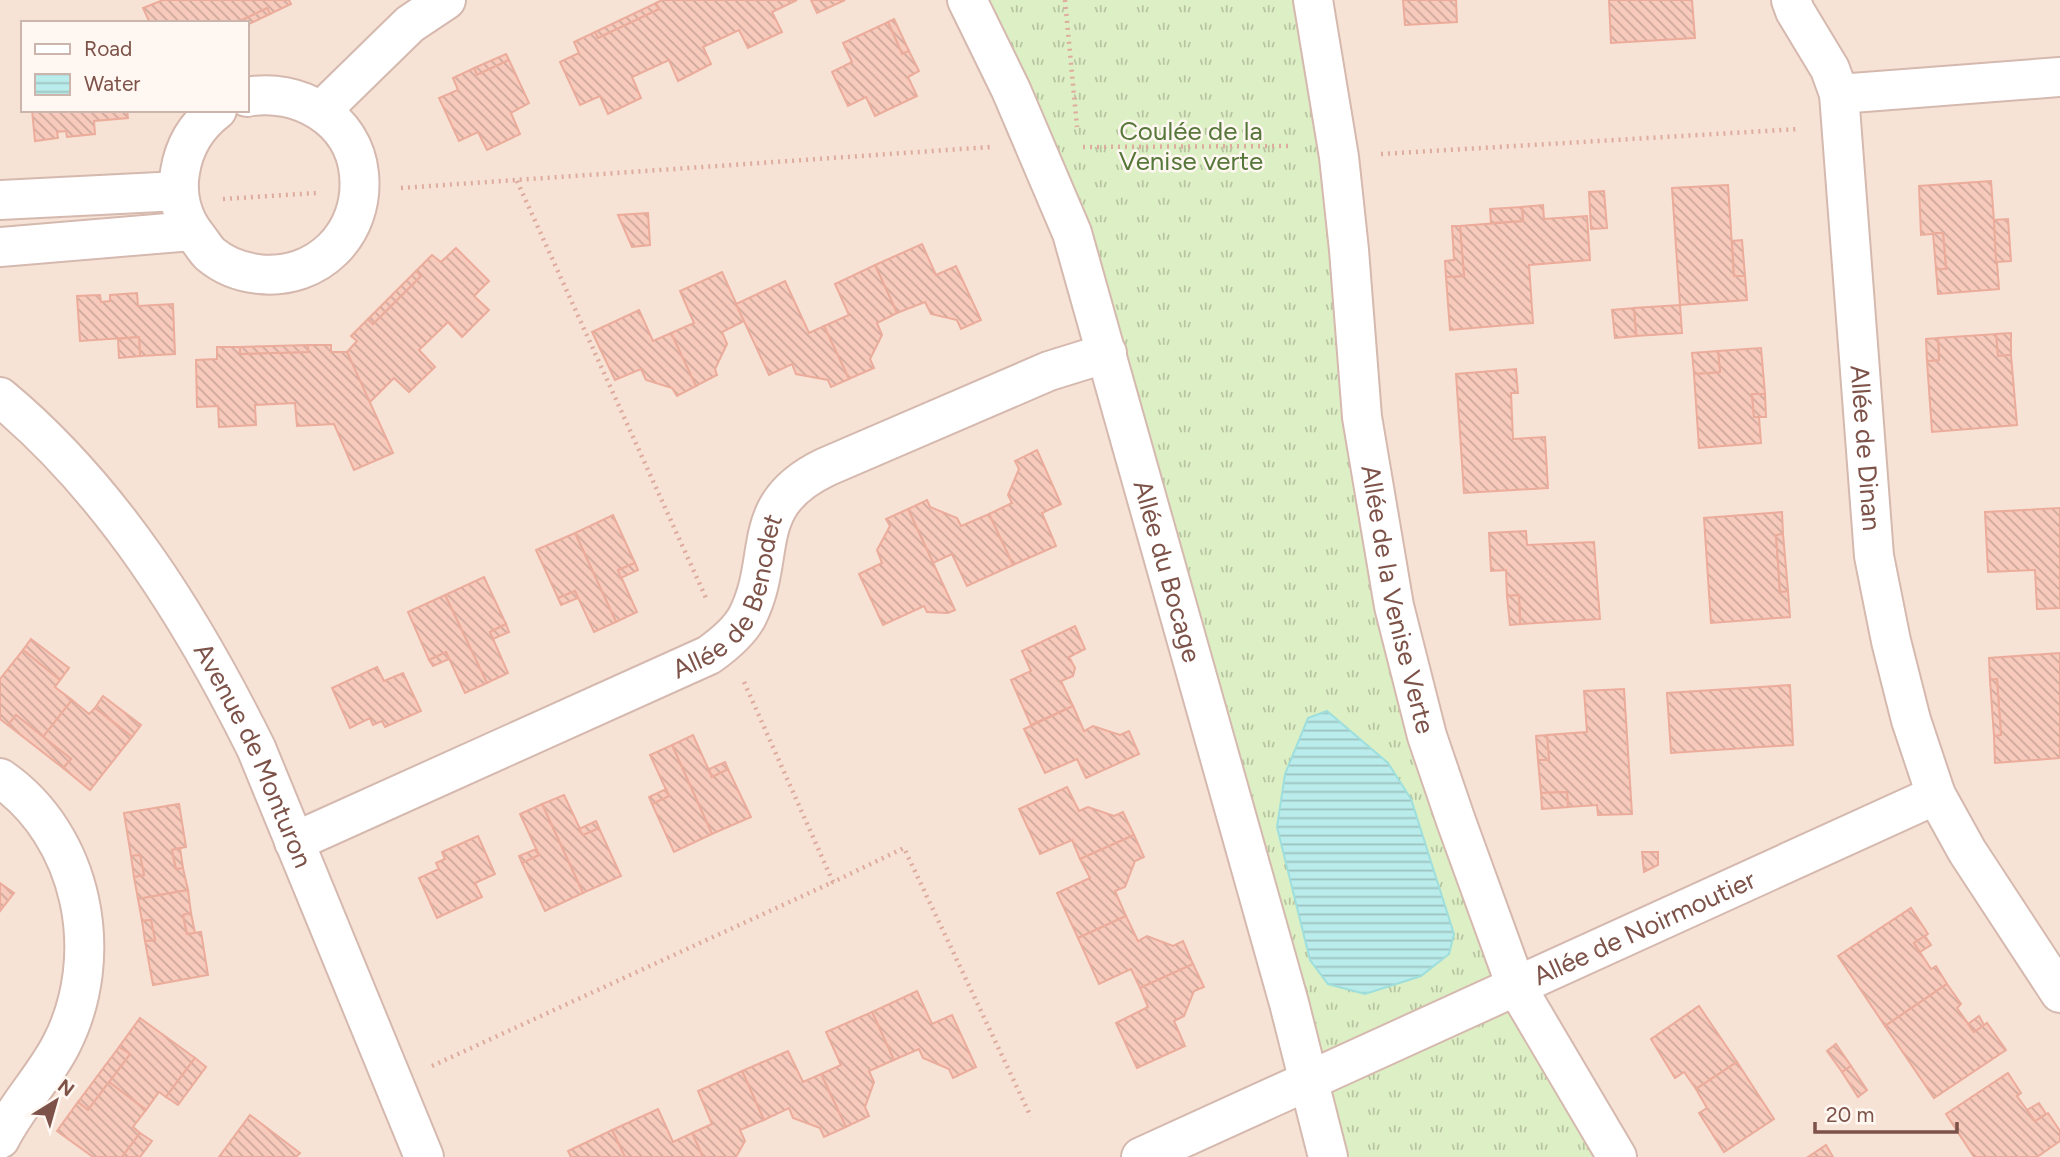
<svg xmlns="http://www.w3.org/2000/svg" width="2060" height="1157" font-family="Figtree,sans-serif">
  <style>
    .residential { fill: #f7e2d6; fill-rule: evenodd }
    .grass { fill: url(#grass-tufts) }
    .water { fill: url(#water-rules); stroke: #9edfde; stroke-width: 2 }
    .building { fill: url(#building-back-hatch); stroke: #ecac9b; stroke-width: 2 }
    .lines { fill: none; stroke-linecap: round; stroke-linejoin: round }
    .minor-casing { stroke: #d5b9af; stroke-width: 42 }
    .path { stroke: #deac9e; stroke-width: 4.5; stroke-dasharray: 2 5; stroke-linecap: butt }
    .minor { stroke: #fff; stroke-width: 38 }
    .labels { text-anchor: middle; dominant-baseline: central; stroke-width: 5; stroke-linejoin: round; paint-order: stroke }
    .park-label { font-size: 26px; fill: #567739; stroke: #fff7f1 }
    .street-label { font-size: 26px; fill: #7d5248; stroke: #fff7f1 }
  </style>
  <defs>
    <pattern id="grass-tufts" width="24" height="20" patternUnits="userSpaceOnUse" patternTransform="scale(1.75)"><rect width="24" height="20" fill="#ddefc4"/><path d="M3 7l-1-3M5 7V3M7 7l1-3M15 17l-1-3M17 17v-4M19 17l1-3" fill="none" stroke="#b8c4a1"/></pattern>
    <pattern id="water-rules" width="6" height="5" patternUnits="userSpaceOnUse" patternTransform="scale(1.75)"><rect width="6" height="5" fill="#b9ecea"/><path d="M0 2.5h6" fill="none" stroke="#9cc2c0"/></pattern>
    <pattern id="building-back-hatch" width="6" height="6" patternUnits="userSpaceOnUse" patternTransform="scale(1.75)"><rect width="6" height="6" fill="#f7cabc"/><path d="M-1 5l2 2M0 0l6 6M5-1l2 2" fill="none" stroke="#cda79b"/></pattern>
  </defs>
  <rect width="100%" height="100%" fill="#fff2e8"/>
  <path class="residential" d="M 0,0 L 2060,0 L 2060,1157 L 0,1157 ZM 23,23 L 247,23 L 247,110 L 23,110 Z"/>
  <polygon class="grass" points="967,0 1313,0 1362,417 1456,821 1617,1157 1328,1157 1107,353"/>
  <polygon class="water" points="1327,711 1388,763 1411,799 1454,934 1449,954 1421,976 1365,994 1328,984 1310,960 1277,827 1285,774 1308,718"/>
  <g class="building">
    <polygon points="163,0 289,0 291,4 270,14 267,8 236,23 150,23 143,8"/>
    <polygon points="662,0 797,0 772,12 782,32 748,48 739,30 703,47 711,64 678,81 669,60 632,77 641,98 608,114 600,96 580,105 560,62 579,53 574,42 595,32 598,38 659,9 656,3"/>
    <polygon points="811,0 845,0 817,13"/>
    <polygon points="1403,0 1456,0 1457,22 1405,25"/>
    <polygon points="1609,0 1692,0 1695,38 1611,43"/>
    <polygon points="656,3 659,9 598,38 595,32"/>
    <polygon points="267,8 270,14 247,25 247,23 236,23"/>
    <polygon points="894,19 909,51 902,54 888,22"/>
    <polygon points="888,22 902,54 909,51 919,71 908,77 917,96 875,116 866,97 848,106 832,72 852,62 843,43"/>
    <polygon points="506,54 509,60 477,75 474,68"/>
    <polygon points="509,60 529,103 511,113 520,134 487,150 478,132 459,141 439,98 458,90 453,78 474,68 477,75"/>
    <polygon points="32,110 127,110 128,118 94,121 95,134 67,137 66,131 57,132 58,138 35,141"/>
    <polygon points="1991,181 1999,289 1938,294 1936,269 1946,269 1943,233 1921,235 1919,186"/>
    <polygon points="1728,185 1734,276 1745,276 1747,300 1680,305 1672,188"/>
    <polygon points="1604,191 1607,228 1591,229 1589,192"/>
    <polygon points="1543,205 1544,219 1587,216 1590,260 1529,265 1533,323 1450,330 1446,277 1464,276 1460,226 1523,221 1522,207"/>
    <polygon points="1522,207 1523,221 1491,223 1490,209"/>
    <polygon points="648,213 650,245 632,247 618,215"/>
    <polygon points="2008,219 2011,261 1996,262 1994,220"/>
    <polygon points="1452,226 1460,226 1464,276 1446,277 1445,261 1454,260"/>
    <polygon points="1933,233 1943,233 1946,269 1936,269"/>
    <polygon points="1742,240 1745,276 1734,276 1732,241"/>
    <polygon points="922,244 936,275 956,266 981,320 961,329 957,320 931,314 925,302 897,313 875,265"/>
    <polygon points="456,248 489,281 474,296 489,310 462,337 448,322 419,350 435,367 409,392 394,378 369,403 347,352 357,341 351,336 368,319 373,324 421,276 416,271 432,255 441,262"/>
    <polygon points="875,265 897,313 877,323 882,335 870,359 874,368 849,379 824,326 849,315 835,284"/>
    <polygon points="416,271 421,276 373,324 368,319"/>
    <polygon points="722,272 744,321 722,332 727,344 715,369 717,375 696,386 671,333 694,323 680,291"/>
    <polygon points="785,281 809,333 824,326 849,379 831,387 828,380 796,374 792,364 769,375 736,304"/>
    <polygon points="137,293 138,306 173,304 175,354 140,356 139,337 80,341 77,296 100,295 101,302 110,301 110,295"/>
    <polygon points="1680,305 1682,333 1636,336 1634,308"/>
    <polygon points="1634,308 1636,336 1615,338 1612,310"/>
    <polygon points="639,310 653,341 671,333 696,386 677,396 672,388 646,380 641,369 615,380 592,332"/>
    <polygon points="2011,333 2011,355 1998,356 1996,334"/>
    <polygon points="1996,334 1998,356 2011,355 2017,425 1932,432 1927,361 1939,360 1938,338"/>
    <polygon points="139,337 140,356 119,358 118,339"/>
    <polygon points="1938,338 1939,360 1927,361 1926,339"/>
    <polygon points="308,345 331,345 331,352 347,352 393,453 354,470 334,424 297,426 295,403 255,405 256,425 219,427 218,406 197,407 196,360 217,359 217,347 240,347 240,354 308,352"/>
    <polygon points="308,345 308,352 240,354 240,347"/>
    <polygon points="1761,348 1765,394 1752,394 1754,417 1759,417 1761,443 1699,448 1694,374 1720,372 1718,351"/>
    <polygon points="1718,351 1720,372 1694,374 1692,353"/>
    <polygon points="1516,369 1518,393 1511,393 1513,439 1545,437 1548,488 1464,493 1456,374"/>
    <polygon points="1752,394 1765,394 1766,417 1754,417"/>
    <polygon points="1037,450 1061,504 1042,513 1056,546 1013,565 989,514 1012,503 1008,495 1019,469 1015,461"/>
    <polygon points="927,500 930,507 957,518 961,526 989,514 1013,565 967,586 952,554 933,563 908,509"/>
    <polygon points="2060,508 2060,608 2037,609 2035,570 1988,572 1985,512"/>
    <polygon points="908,509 955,610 948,613 927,612 924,606 883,625 859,574 882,563 877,550 890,526 886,519"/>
    <polygon points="1782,512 1783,534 1776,535 1780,592 1788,591 1790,617 1711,623 1704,518"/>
    <polygon points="613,515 635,563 618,570 637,612 616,622 575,533"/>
    <polygon points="1526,531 1527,545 1594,542 1600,619 1520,624 1519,595 1507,596 1506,570 1491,571 1489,533"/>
    <polygon points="575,533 616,622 594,632 575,591 558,598 536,550"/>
    <polygon points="1783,534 1788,591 1780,592 1776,535"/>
    <polygon points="635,563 638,570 621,578 618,570"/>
    <polygon points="484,577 506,624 490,632 508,673 487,683 445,595"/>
    <polygon points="575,591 578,598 561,605 558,598"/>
    <polygon points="445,595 487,683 465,693 446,652 429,660 408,612"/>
    <polygon points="1519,595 1520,624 1510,625 1507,596"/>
    <polygon points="506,624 509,632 493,639 490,632"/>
    <polygon points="1075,626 1085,649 1069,657 1075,668 1073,676 1061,681 1073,706 1031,725 1011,680 1031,671 1022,651"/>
    <polygon points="31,639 69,668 60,680 23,650"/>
    <polygon points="23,650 60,680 55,687 72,700 43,737 16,715 8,725 0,719 0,679"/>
    <polygon points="446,652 449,659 433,666 429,660"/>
    <polygon points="2060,653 2060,758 1995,763 1994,736 2001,735 1997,679 1990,680 1989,658"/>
    <polygon points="377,667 384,681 403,673 421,711 385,727 382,721 373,725 370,718 350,728 332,688"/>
    <polygon points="1997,679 2001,735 1994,736 1990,680"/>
    <polygon points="1790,685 1793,745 1671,753 1667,693"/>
    <polygon points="1624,689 1632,814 1598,815 1597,805 1568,807 1567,792 1541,793 1538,760 1549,760 1547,735 1587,732 1584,691"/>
    <polygon points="103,696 141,725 132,737 95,708"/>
    <polygon points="72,700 89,714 95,708 132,737 90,790 63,768 71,759 43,737"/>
    <polygon points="1073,706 1084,731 1093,726 1120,735 1129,731 1139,754 1086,778 1077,759 1045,773 1024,729"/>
    <polygon points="16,715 71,759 63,768 8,725"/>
    <polygon points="693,735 712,777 728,769 751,817 712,834 672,745"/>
    <polygon points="1547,735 1549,760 1538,760 1536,736"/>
    <polygon points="672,745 712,834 674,852 652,804 669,796 650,755"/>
    <polygon points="725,762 728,769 712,777 709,769"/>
    <polygon points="1067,787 1079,811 1088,807 1114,816 1123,812 1134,835 1080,859 1072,840 1040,854 1019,809"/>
    <polygon points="666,789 669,796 652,804 649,797"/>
    <polygon points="1567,792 1568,807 1542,809 1541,793"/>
    <polygon points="564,795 583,835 599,828 621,876 583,893 542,804"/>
    <polygon points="179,804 186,847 172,850 176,869 183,868 188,890 138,899 134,877 144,875 140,855 131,856 124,813"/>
    <polygon points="542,804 583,893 545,911 522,863 539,855 520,814"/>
    <polygon points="596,821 599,828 583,835 579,829"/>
    <polygon points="1134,835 1144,857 1135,861 1125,887 1115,891 1126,916 1078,938 1057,893 1090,878 1080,859"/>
    <polygon points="478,836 495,874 475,883 482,897 437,918 419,878 439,869 436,863 445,859 442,852"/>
    <polygon points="180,848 183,868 176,869 172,850"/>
    <polygon points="536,849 539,855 522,863 519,856"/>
    <polygon points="1642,852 1658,852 1658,865 1644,872"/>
    <polygon points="140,855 144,875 134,877 131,856"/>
    <polygon points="0,883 14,893 0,911"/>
    <polygon points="188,890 191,913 183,915 187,934 201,932 208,975 153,985 145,941 155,940 151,920 142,921 138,899"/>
    <polygon points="1911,908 1928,934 1914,943 1931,969 1936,966 1947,984 1885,1026 1838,956"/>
    <polygon points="191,913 195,933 187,934 183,915"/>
    <polygon points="1126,916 1138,941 1147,936 1173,946 1183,941 1193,964 1140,988 1131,969 1099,984 1078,938"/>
    <polygon points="151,920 155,940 145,941 142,921"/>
    <polygon points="1925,936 1931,945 1920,952 1914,943"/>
    <polygon points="1193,964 1204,987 1194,991 1184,1016 1174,1021 1185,1046 1137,1068 1116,1023 1148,1007 1140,988"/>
    <polygon points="1947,984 1961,1004 1957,1008 1974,1032 1987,1023 2006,1050 1934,1098 1885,1026"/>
    <polygon points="917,991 932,1024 952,1015 976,1067 953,1078 949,1069 923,1058 919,1049 894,1060 872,1012"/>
    <polygon points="1699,1006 1737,1062 1696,1089 1684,1072 1675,1078 1651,1039"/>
    <polygon points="872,1012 894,1060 869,1071 874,1082 865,1107 869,1116 846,1127 821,1074 841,1065 826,1032"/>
    <polygon points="1979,1016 1984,1025 1974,1032 1968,1024"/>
    <polygon points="140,1018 195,1058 166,1097 159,1092 146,1110 109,1082 130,1054 119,1047"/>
    <polygon points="1836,1044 1851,1066 1842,1072 1827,1051"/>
    <polygon points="119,1047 130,1054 88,1110 78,1102"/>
    <polygon points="788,1051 803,1082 821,1074 846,1127 824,1137 820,1128 793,1118 789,1108 764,1120 742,1071"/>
    <polygon points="195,1058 206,1067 178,1105 166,1097"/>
    <polygon points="1737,1062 1774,1119 1724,1152 1699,1113 1707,1108 1696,1089"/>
    <polygon points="1851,1066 1867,1090 1858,1097 1842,1072"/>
    <polygon points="742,1071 764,1120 740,1130 745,1141 736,1157 703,1157 692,1133 712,1124 698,1091"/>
    <polygon points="2008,1073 2021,1093 2017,1096 2035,1121 2048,1113 2060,1131 2060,1141 2037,1157 1974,1157 1946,1114"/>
    <polygon points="109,1082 146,1110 133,1127 140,1133 122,1157 93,1157 57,1131 78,1102 88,1110"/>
    <polygon points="2039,1103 2046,1114 2035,1121 2027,1110"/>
    <polygon points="658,1109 673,1142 692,1133 703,1157 625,1157 612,1130"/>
    <polygon points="250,1115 300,1153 296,1157 219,1157"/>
    <polygon points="612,1130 625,1157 571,1157 568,1151"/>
    <polygon points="140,1133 152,1141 140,1157 122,1157"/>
    <polygon points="1826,1145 1833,1157 1808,1157"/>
  </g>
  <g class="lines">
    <g class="minor-casing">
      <g id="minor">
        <path id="s1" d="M 967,0 L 1011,90 L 1072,233 L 1289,1003 L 1328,1157"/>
        <path id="s2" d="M 1313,0 L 1339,157 L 1349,250 L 1362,417 L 1394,606 L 1427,736 L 1456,821 L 1516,986 L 1617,1157"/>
        <polyline points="1791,0 1795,11 1830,69 1839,94 2060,77"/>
        <path id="s3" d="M 1839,94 L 1874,556 L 1891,641 L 1911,720 L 1936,795"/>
        <path d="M 217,110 C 196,126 184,146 180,172 C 176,195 182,219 197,237 C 201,242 205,249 210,254 C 223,265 241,272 258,274 C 318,281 365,233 359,174 C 354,119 298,87 247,97"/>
        <polyline points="322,110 410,24 446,0"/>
        <polyline points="0,200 179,191"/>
        <polyline points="0,247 192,231"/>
        <path id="s4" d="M 0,397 C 112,490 192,619 256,748 L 424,1157"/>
        <path d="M 0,778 C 84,836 107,956 61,1045 C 44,1078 17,1105 0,1139"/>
        <path id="s5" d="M 294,842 L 709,655 C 723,645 739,632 747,617 C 778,556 746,505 826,467 L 1049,371 L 1107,353"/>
        <path id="s6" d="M 1141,1157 L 1936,795 L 1967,851 L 2060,993"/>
      </g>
    </g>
    <g class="path">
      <polyline points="1065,0 1077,127"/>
      <polyline points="1083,147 1291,146"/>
      <polyline points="1381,154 1799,129"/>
      <polyline points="517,181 706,598"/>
      <polyline points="401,188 990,147"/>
      <polyline points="223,199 316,193"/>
      <polyline points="744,682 833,882 904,848 1031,1117"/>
      <polyline points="432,1066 833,882"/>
    </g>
    <use href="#minor" class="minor"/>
  </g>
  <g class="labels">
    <g class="park-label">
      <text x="1191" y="131">Coulée de la<tspan x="1191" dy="30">Venise verte</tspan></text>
    </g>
    <g class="street-label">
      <text stroke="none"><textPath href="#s3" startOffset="355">Allée de Dinan</textPath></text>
      <text stroke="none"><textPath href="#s1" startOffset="607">Allée du Bocage</textPath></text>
      <text stroke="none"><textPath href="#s5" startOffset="516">Allée de Benodet</textPath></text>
      <text stroke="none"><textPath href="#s2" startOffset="606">Allée de la Venise Verte</textPath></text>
      <text stroke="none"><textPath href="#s4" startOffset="443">Avenue de Monturon</textPath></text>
      <text stroke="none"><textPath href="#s6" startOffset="553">Allée de Noirmoutier</textPath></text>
    </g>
  </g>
  <rect x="21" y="21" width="228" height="91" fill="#fff7f1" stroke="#cbb5ad" stroke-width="2"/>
  <rect x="35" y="44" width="35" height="10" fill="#ffffff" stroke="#cbb5ad" stroke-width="2"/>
  <text x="84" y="56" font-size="21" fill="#7d5248">Road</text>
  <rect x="35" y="74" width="35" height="21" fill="url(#water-rules)" stroke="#cbb5ad" stroke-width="2"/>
  <text x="84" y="91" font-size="21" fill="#7d5248">Water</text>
  <g transform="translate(56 1101) rotate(37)" stroke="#fff7f1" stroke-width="5" paint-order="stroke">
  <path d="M0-5L12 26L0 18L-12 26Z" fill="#7d5248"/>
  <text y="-10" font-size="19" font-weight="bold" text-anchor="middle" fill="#7d5248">N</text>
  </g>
  <path d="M1815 1122v10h142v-10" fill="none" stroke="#7d5248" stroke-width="3.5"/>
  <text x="1826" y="1122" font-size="21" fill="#7d5248" stroke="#fff7f1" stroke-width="5" paint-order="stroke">20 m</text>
</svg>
